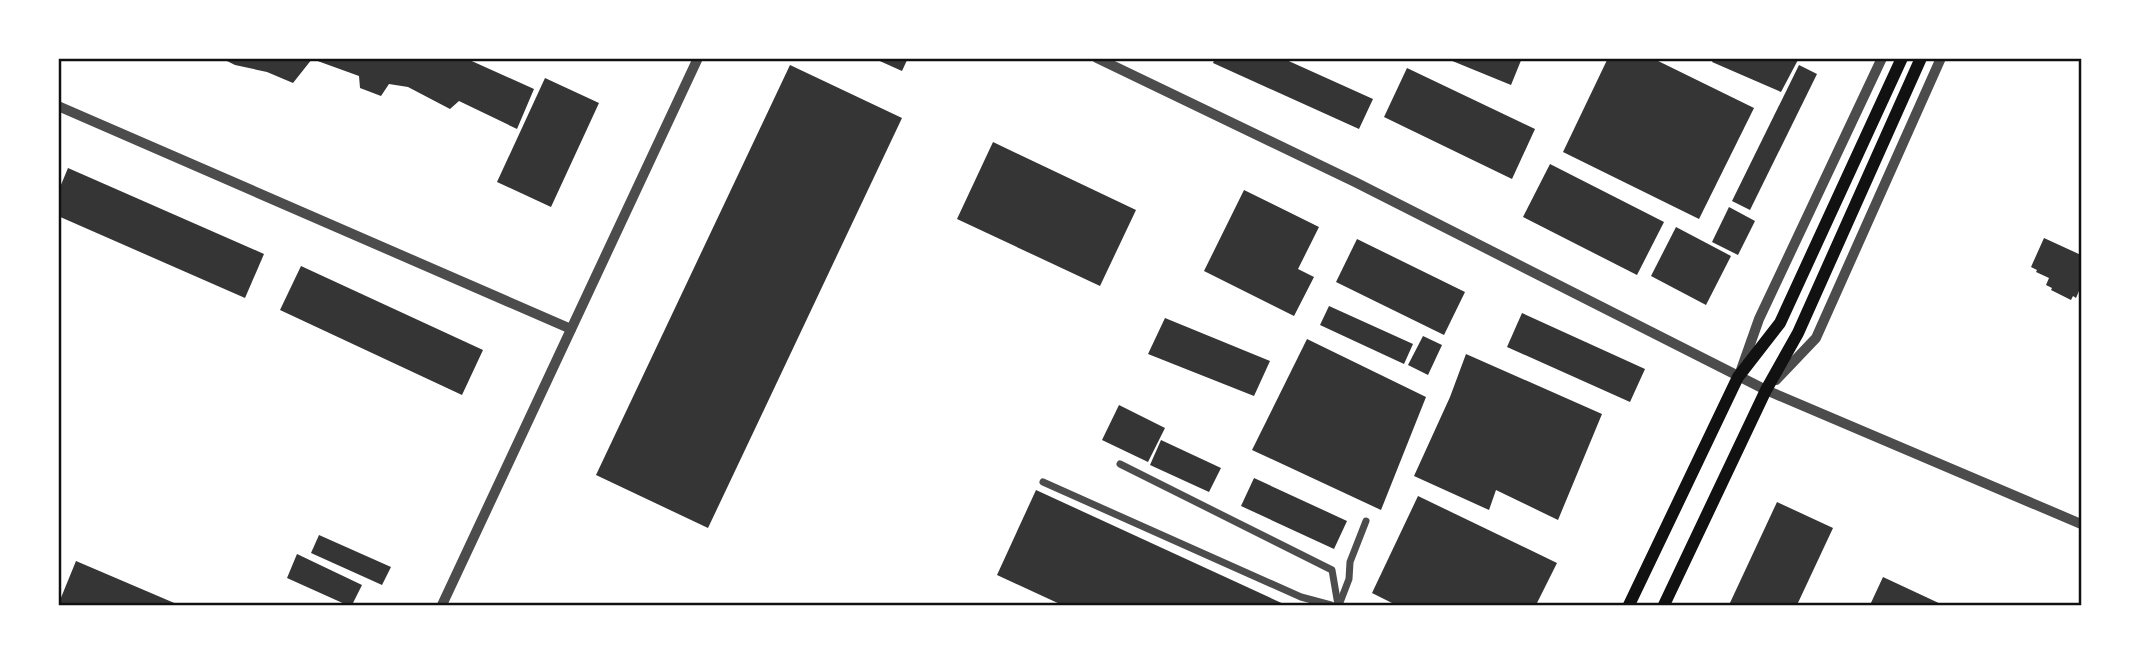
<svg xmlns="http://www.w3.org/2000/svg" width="2139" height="663" font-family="'PT Sans Narrow',sans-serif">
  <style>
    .building { fill: #353535 }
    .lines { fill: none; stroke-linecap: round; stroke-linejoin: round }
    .minor { stroke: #4c4c4c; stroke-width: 7 }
    .tertiary { stroke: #4c4c4c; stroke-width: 10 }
    .primary { stroke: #111; stroke-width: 12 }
    .neatline { fill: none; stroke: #111; stroke-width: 2.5 }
  </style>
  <rect width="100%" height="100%" fill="#fff"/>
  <g class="building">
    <polygon points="221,58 465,58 534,89 517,129 459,101 450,109 408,87 389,84 381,96 360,88 359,76 312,59 293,83 267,72 235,65"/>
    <polygon points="873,58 908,58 902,71"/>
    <polygon points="1215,58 1282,58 1373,99 1359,129 1213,63"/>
    <polygon points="1445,58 1522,58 1511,85"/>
    <polygon points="1608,58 1652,58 1754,108 1699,219 1563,152"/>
    <polygon points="1714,58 1799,58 1781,92 1712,62"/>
    <polygon points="790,65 902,118 708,528 596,475"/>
    <polygon points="1799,65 1817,74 1750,210 1732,201"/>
    <polygon points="1407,68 1535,129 1512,179 1384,117"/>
    <polygon points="545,78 599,103 551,207 497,182"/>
    <polygon points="993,142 1136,210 1100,286 957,219"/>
    <polygon points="1550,164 1664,222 1637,275 1523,217"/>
    <polygon points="68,168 264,254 245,298 58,216 58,192"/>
    <polygon points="1244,190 1319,227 1298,269 1314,277 1294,316 1204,271"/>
    <polygon points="1729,207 1755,221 1738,255 1712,242"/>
    <polygon points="1676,227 1731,256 1706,305 1651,276"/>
    <polygon points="2044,238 2081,255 2081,292 2079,291 2076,298 2073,296 2071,300 2051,290 2052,288 2046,285 2049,278 2036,272 2037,270 2031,267"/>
    <polygon points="1357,239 1465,292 1444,335 1336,282"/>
    <polygon points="301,266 483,350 462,395 280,310"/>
    <polygon points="1329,306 1413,344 1404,364 1320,325"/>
    <polygon points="1522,313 1645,369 1630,402 1507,347"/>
    <polygon points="1165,318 1270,361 1254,396 1148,354"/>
    <polygon points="1423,336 1442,345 1428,375 1408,365"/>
    <polygon points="1307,339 1426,397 1381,510 1252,450"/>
    <polygon points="1466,354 1602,414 1558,520 1496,490 1489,510 1414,476 1450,397"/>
    <polygon points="1119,405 1165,428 1148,462 1102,440"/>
    <polygon points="1161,440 1221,468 1209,492 1150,465"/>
    <polygon points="1254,478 1347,521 1334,549 1241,506"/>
    <polygon points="1036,490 1286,605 1062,605 997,575"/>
    <polygon points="1418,496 1557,563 1536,605 1396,605 1372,593"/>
    <polygon points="1777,502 1833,528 1797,605 1729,605"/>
    <polygon points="319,535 391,567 382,585 311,553"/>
    <polygon points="297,554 362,585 352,605 347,605 287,578"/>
    <polygon points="76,561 179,605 58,605"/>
    <polygon points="1883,577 1943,605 1870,605"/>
  </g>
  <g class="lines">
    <g class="minor">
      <polyline points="1120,464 1332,570 1338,605"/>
      <polyline points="1043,482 1301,597 1331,605"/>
      <polyline points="1339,605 1349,579 1350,562 1366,521"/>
    </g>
    <g class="tertiary">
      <polyline points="1097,58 1355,182 1766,390 2081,524"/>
      <polyline points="58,106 571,329"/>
      <polyline points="1741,370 1759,319 1882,58"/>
      <polyline points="1776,380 1816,338 1941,58"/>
      <polyline points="442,605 698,58"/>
    </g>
    <g class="primary">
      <polyline points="1629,605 1738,377 1780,323 1902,58"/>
      <polyline points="1664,605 1766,390 1798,333 1921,58"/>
    </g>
  </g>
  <rect width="2139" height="663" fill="none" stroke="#ffffff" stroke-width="119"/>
  <rect x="60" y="60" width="2020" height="544" class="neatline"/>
</svg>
